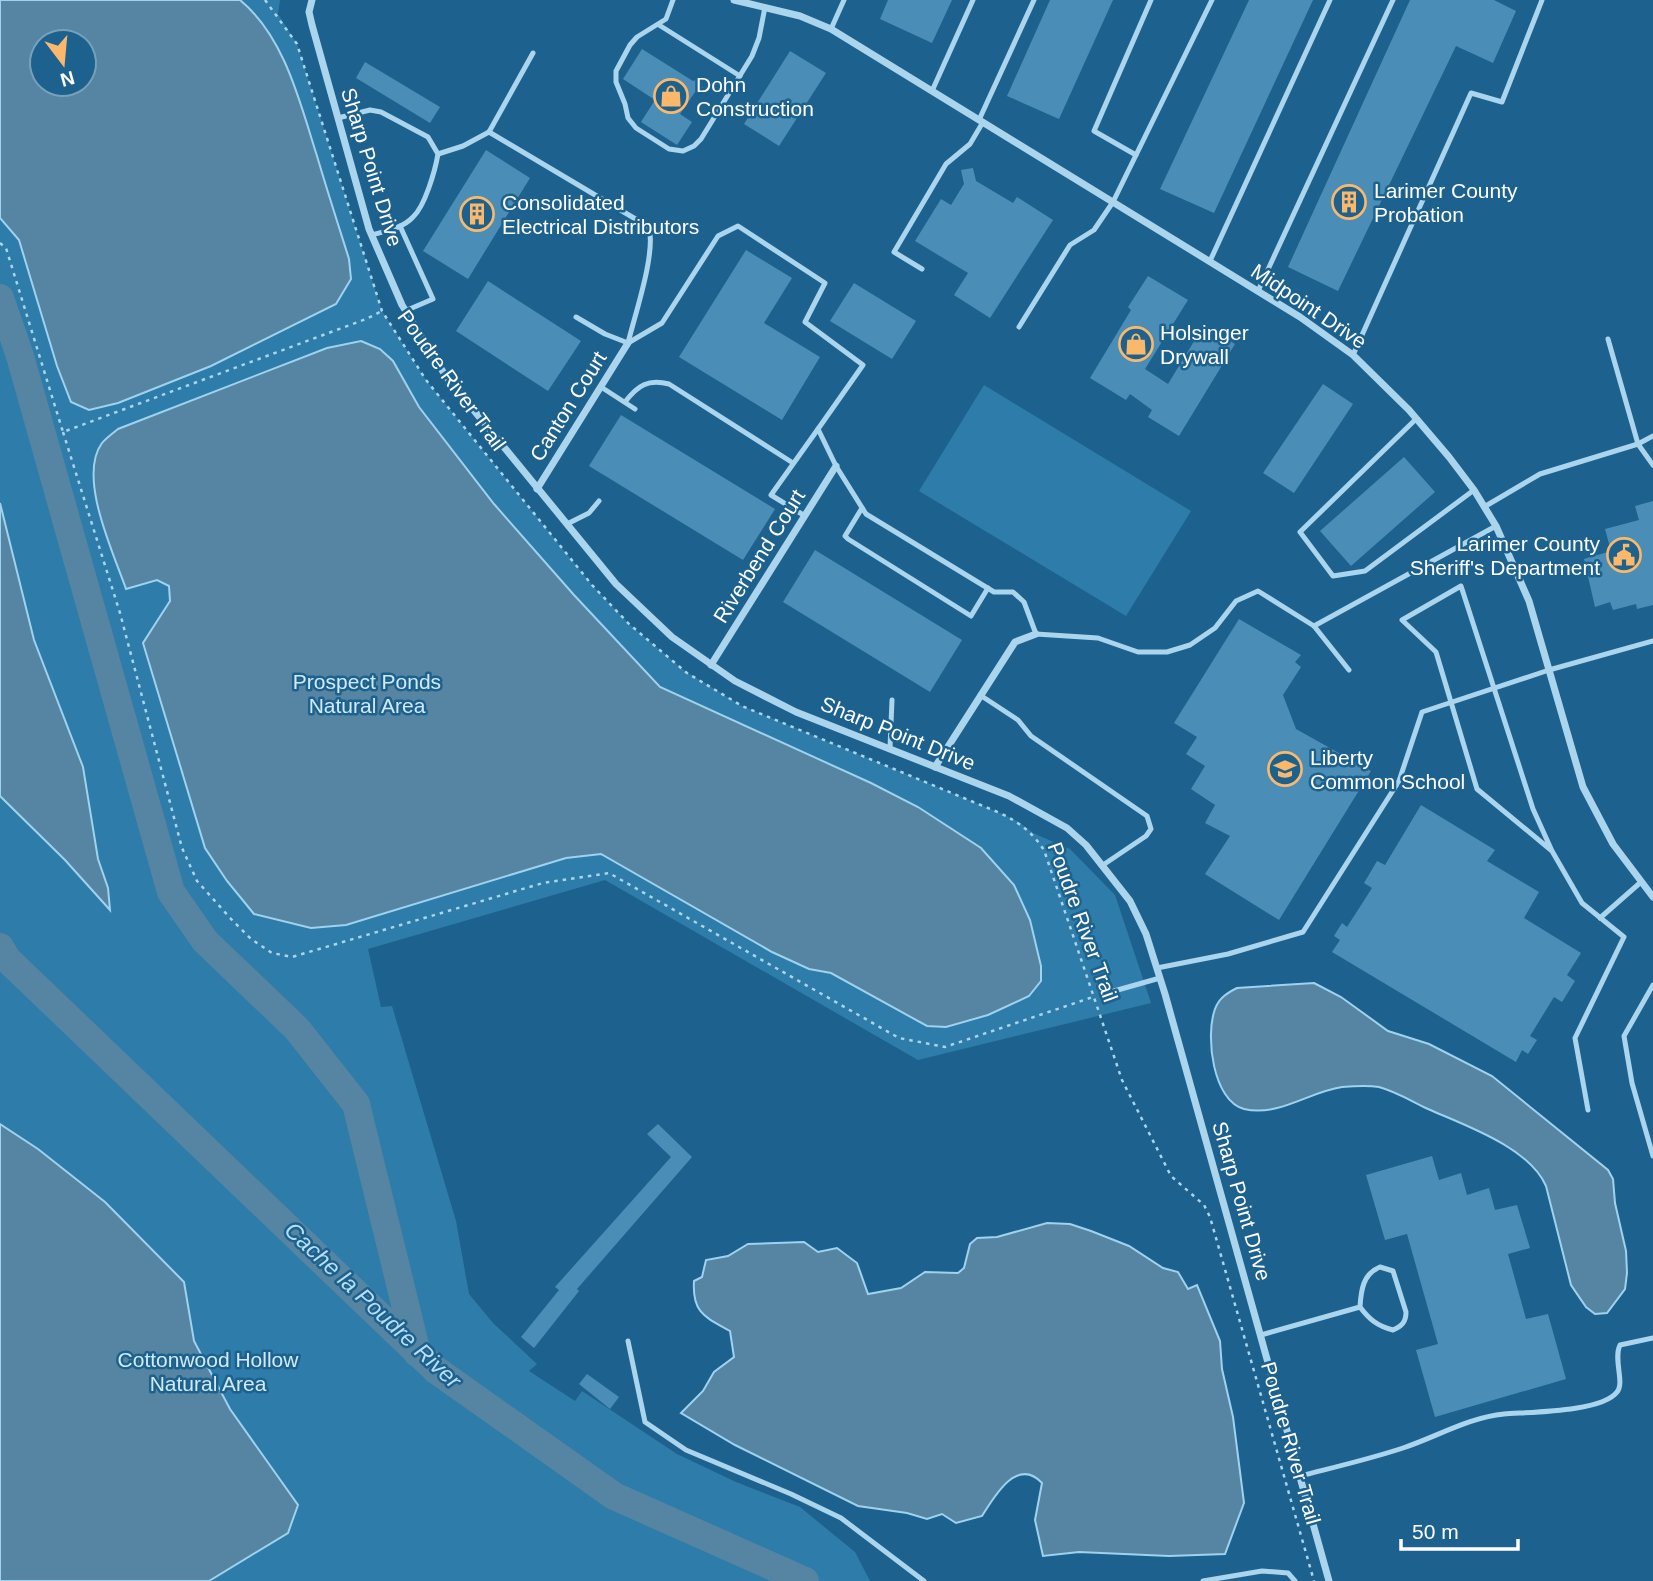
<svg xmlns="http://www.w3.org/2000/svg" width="1653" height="1581" font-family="Helvetica,sans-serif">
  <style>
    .green { fill: #2e7ca9; fill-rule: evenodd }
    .water { fill: #5585a2; stroke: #9ed2ef; stroke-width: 2; fill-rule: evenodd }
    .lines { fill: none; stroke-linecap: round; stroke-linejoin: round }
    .river { stroke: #5585a2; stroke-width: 28 }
    .building { fill: #4a8eb7 }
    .path { stroke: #abd4ed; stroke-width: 2.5; stroke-dasharray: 3.5 5; stroke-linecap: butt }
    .service { stroke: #abd4ed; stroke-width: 5 }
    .minor { stroke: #abd4ed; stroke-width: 7 }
    .labels { text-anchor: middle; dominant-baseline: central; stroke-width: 5; stroke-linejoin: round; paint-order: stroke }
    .poi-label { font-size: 21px; fill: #fff; stroke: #1d628e; text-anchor: start }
    .street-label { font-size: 21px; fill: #fff; stroke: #1d628e }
    .park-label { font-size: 21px; fill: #d1eaf9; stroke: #1d628e }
    .water-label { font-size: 23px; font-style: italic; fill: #b7def4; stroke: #1d628e }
  </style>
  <rect width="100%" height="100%" fill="#1d628e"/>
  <g class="green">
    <path d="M 0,0 L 280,0 L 278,14 L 297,44 L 382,311 L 426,380 L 592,585 L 629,624 L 685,671 L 742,706 L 1000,813 L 1019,822 L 1033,833 L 1070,849 L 1115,895 L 1151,1003 L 918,1060 L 605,880 L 368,949 L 381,1007 L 392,1006 L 456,1221 L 469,1294 L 493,1323 L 537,1364 L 529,1371 L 575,1401 L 582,1391 L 677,1454 L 736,1482 L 800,1507 L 855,1552 L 870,1581 L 0,1581 ZM 42,42 L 84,42 L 84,84 L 42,84 Z"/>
    <polygon points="984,385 1191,511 1126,616 919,491"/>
  </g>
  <g class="water">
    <path d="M 0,0 L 240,0 C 285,37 300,103 317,156 C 327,190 338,224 349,259 L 351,279 L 336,304 L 211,366 L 118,403 L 89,410 L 71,402 L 57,366 L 19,240 L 0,218 ZM 42,42 L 84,42 L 84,84 L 42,84 Z"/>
    <path d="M 361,341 L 380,349 L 393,361 L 419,407 L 494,504 L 574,595 L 660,687 L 871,783 L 918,807 L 981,848 L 1014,885 L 1030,920 L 1041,966 L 1041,981 L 1029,996 L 988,1015 L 946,1027 L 927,1026 L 831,973 L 809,969 L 772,952 L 601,854 L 566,858 L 346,925 L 311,928 L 254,914 L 227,881 L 205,848 L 143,643 L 170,601 L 169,586 L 157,580 L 126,589 C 114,554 77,477 102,443 C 106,438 113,433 118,429 L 327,348 Z"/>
    <polygon points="0,503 34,640 83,767 98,859 108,888 110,910 65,860 0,796"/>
    <path d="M 1314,983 L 1341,997 L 1388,1031 L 1429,1044 L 1492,1076 L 1608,1170 L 1613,1179 L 1615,1203 L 1626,1251 L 1627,1273 L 1625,1289 L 1607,1313 L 1595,1314 L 1586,1307 L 1571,1285 L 1546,1186 C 1529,1147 1464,1125 1428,1109 C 1411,1101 1397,1092 1379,1087 C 1368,1085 1353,1086 1342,1087 C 1308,1092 1279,1117 1244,1109 C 1213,1101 1205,1036 1215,1009 C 1219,998 1227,993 1237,988 Z"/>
    <polygon points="0,1124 38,1149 105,1202 184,1282 194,1341 230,1409 298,1505 288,1533 209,1581 0,1581"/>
    <path d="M 1047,1223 L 1070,1224 L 1091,1231 L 1129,1246 L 1163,1268 L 1178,1272 L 1188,1289 L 1197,1285 L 1220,1341 L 1222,1369 L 1233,1417 L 1244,1503 L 1225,1554 L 1169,1556 L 1079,1552 L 1043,1556 L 1035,1520 L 1042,1483 C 1017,1456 994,1497 982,1516 L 956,1523 L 942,1514 L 927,1519 L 907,1513 L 858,1506 L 735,1445 L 681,1413 L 703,1391 L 714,1372 L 734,1357 L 730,1331 C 705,1317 692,1313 694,1281 L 702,1277 L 706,1260 L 728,1256 L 748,1244 L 804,1242 L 818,1252 L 837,1248 L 857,1263 L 868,1294 L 901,1288 L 925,1272 L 958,1273 L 964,1268 L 970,1244 L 977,1238 L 997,1237 Z"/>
  </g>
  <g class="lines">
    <g class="river">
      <polyline points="0,298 20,356 171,892 205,941 297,1029 356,1104 417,1353"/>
      <polyline points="0,947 7,959 436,1370 614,1496 805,1581"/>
    </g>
  </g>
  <g class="building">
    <polygon points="888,0 952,0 932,43 880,19"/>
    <polygon points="1050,0 1113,0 1059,119 1007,96"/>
    <polygon points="1249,0 1313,0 1214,213 1160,189"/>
    <polygon points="1410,0 1494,0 1516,11 1493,63 1456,46 1338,291 1288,267"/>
    <polygon points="642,49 693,81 699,79 701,86 706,90 695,92 680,114 692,122 677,145 641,122 655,100 623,79"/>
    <polygon points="790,51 826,73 779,146 744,124"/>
    <polygon points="365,62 440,107 430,123 356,78"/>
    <polygon points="486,150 530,178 468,279 423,251"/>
    <polygon points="973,168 976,181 1013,203 1017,197 1053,220 990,318 954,295 968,273 915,241 941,199 951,205 964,184 961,170"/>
    <polygon points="746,250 792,278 764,323 820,357 782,420 679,357"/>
    <polygon points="1148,276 1188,300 1145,369 1168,384 1204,325 1235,344 1179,436 1148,417 1152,410 1130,394 1126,400 1090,378 1131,310 1128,307"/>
    <polygon points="488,281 581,341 548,391 456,331"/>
    <polygon points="854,283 916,321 892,359 830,321"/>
    <polygon points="1323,384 1353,404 1294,493 1263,473"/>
    <polygon points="621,415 775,509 743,560 589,466"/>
    <polygon points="1404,457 1435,492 1351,566 1320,531"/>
    <polygon points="1653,501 1653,605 1637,609 1636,604 1613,610 1610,602 1595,607 1584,559 1611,551 1605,529 1639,520 1635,506"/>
    <polygon points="815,550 962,640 930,692 783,602"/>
    <polygon points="1239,619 1301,655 1295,662 1301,667 1283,695 1296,729 1371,771 1279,920 1205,874 1230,836 1205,823 1215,805 1191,789 1205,766 1186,754 1197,737 1174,723"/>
    <polygon points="1421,805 1495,850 1487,861 1539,892 1524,918 1581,953 1567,975 1575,981 1562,1002 1554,997 1530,1036 1537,1040 1528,1054 1522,1050 1516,1062 1332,952 1340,940 1334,936 1342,923 1347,927 1372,888 1364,883 1377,861 1385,865"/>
    <polygon points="658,1124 692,1157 577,1289 579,1291 534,1348 521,1337 559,1290 555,1287 671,1157 647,1134"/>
    <polygon points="1432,1156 1439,1180 1461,1173 1467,1195 1489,1188 1495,1210 1517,1205 1530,1248 1508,1254 1526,1319 1548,1314 1566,1379 1435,1417 1416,1350 1438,1344 1407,1234 1385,1240 1366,1175"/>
    <polygon points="587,1374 619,1397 610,1409 579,1384"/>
  </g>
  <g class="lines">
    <g class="path">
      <path d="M 265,0 L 297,44 L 382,311 L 426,380 L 592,585 L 629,624 L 687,673 L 742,706 L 1000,813 C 1020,823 1032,832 1044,850 L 1122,1080 L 1171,1176 L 1204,1205 L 1210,1217 L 1314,1581"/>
      <polyline points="0,243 6,248 63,432 366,319 382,311"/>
      <polyline points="63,432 120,613 182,848 197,881 232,920 251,939 272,953 292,957 543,883 609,873 899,1038 945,1047 1093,997"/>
    </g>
    <g class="service">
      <polyline points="673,0 666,19 637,37 630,45 616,71 616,82 625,104 628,118 636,128 669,149 683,151 694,146 701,139 752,56 759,38 765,7"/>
      <polyline points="659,25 740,76"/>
      <polyline points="831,29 844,0"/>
      <polyline points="932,91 973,0"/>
      <path d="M 338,118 L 370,110 L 381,112 L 428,137 L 438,154 C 435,171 425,206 413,217 C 403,228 386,231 372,235"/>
      <polyline points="979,120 1034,0"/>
      <path d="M 489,132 L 649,227 C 656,254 635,314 628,343"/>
      <polyline points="438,154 463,146 489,132 533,53"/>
      <polyline points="1136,155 1094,131 1151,0"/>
      <polyline points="400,226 433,299 405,311"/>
      <polyline points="1210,261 1330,0"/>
      <polyline points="922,269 894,252 946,164 970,144 983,122"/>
      <polyline points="1258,291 1393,0"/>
      <polyline points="576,317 605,334 628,343"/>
      <polyline points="1019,327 1070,245 1094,230 1113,202 1212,0"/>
      <polyline points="1608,339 1638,444 1653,465"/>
      <polyline points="628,343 662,323 718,236 738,226 825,283 805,322 863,365 818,429 836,466 866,514 994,592 1013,592 1024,602 1036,634 1098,638 1138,652 1167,652 1190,645 1215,628 1236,601 1258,591 1314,626 1349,670"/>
      <polyline points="1353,355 1471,93 1502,102 1542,0"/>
      <polyline points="601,387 635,409"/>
      <path d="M 625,402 C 638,385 648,379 669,384 L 793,463"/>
      <polyline points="1416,419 1300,532 1333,576 1365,571 1474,490"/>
      <polyline points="1484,507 1540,474 1638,444 1653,436"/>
      <polyline points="862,508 845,536 848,539 971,616 988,588"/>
      <polyline points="805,516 771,495 818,429"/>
      <polyline points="567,524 589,513 599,501"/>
      <polyline points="1314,626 1496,526"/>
      <polyline points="980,695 1018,720 1031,736 1147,816 1151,829 1146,836 1103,865"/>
      <polyline points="890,748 892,700"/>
      <polyline points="1552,851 1533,809 1461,586 1402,620 1436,652 1477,789 1552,851 1582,903 1624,937 1575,1038 1588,1110"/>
      <polyline points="1600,918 1641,882"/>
      <polyline points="1157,968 1228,954 1303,932 1399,781 1422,712 1549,670 1653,641"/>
      <polyline points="1653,985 1624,1036 1632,1083 1653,1156"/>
      <polyline points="1107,993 1160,978"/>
      <path d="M 1261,1335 L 1360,1307 C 1369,1319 1377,1326 1393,1330 C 1402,1326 1406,1322 1406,1312 L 1393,1271 L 1380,1267 C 1363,1274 1361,1290 1360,1307"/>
      <polyline points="628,1341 645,1422 686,1450 791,1494 841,1518 924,1581"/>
      <path d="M 1300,1476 C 1335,1467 1370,1459 1403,1448 C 1436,1437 1470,1417 1504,1414 C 1529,1412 1602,1412 1617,1392 C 1625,1383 1613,1359 1620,1345 L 1653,1338"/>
      <polyline points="1203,1581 1262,1571 1288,1573 1295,1581"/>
    </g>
    <g class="minor">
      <polyline points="312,0 309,12 312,25 369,229 402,305 445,375 616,584 672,637 735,681 796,712 1009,796 1067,828 1086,845 1130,901 1146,934 1165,994 1329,1581"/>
      <polyline points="734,0 800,16 831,29 1300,317 1353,355 1409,410 1449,457 1474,490 1496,526 1529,601 1583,787 1613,844 1653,897"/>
      <polyline points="537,489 628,343"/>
      <polyline points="711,665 836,466"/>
      <polyline points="935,767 1015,642 1036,634"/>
    </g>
  </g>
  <defs>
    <g id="shop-ring" transform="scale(1.75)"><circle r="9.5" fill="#1d628e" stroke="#fcb86a" stroke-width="1.5"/><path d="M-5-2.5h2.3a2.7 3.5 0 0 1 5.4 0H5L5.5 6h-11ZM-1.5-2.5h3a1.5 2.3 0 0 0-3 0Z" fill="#fcb86a"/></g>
    <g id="building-ring" transform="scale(1.75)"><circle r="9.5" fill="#1d628e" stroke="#fcb86a" stroke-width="1.5"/><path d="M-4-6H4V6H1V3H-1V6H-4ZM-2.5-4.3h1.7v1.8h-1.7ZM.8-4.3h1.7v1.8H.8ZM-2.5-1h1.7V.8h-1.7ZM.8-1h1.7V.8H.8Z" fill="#fcb86a"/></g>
    <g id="civic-ring" transform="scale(1.75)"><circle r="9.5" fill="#1d628e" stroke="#fcb86a" stroke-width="1.5"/><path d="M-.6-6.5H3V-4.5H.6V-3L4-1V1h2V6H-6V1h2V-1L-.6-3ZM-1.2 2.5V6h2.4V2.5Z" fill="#fcb86a"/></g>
    <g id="school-ring" transform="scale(1.75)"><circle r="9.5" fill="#1d628e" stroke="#fcb86a" stroke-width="1.5"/><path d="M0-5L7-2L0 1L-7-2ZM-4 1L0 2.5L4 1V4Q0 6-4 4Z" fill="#fcb86a"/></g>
  </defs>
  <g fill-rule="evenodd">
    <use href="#shop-ring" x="671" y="96"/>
    <use href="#building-ring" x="1349" y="202"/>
    <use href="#building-ring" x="477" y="214"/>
    <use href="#shop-ring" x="1136" y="344"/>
    <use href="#civic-ring" x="1624" y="555"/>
    <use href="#school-ring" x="1285" y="769"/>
  </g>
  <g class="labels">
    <g class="poi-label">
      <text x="696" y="84">Dohn<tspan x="696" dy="24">Construction</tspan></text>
      <text x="1374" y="190">Larimer County<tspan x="1374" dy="24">Probation</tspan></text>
      <text x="502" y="202">Consolidated<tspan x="502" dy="24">Electrical Distributors</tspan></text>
      <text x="1160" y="332">Holsinger<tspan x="1160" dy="24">Drywall</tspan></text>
      <text x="1600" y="543" text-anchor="end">Larimer County<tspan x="1600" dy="24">Sheriff's Department</tspan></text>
      <text x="1310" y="757">Liberty<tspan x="1310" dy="24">Common School</tspan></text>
    </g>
    <g class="street-label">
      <text transform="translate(372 167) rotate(73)">Sharp Point Drive</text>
      <text transform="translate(1309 306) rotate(34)">Midpoint Drive</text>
      <text transform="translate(452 380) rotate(54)">Poudre River Trail</text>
      <text transform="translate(568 406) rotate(-58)">Canton Court</text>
      <text transform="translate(759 556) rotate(-58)">Riverbend Court</text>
      <text transform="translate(898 733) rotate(22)">Sharp Point Drive</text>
      <text transform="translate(1083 922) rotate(70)">Poudre River Trail</text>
      <text transform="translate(1242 1201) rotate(74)">Sharp Point Drive</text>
      <text transform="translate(1291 1443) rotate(74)">Poudre River Trail</text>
    </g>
    <g class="park-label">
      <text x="367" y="681">Prospect Ponds<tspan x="367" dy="24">Natural Area</tspan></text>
      <text x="208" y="1359">Cottonwood Hollow<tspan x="208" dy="24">Natural Area</tspan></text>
    </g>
    <g class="water-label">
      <text transform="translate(373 1305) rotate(43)">Cache la Poudre River</text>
    </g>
  </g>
  <g transform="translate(63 63) rotate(164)"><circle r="33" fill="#1d628e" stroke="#77a1bb" stroke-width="2"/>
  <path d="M0-5L12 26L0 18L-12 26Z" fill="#fcb86a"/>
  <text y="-10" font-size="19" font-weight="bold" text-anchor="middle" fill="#ffffff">N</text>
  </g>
  <path d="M1401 1539v10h117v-10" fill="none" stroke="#ffffff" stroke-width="3.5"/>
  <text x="1412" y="1539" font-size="21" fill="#ffffff" stroke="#1d628e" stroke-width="5" paint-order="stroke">50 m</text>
</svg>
